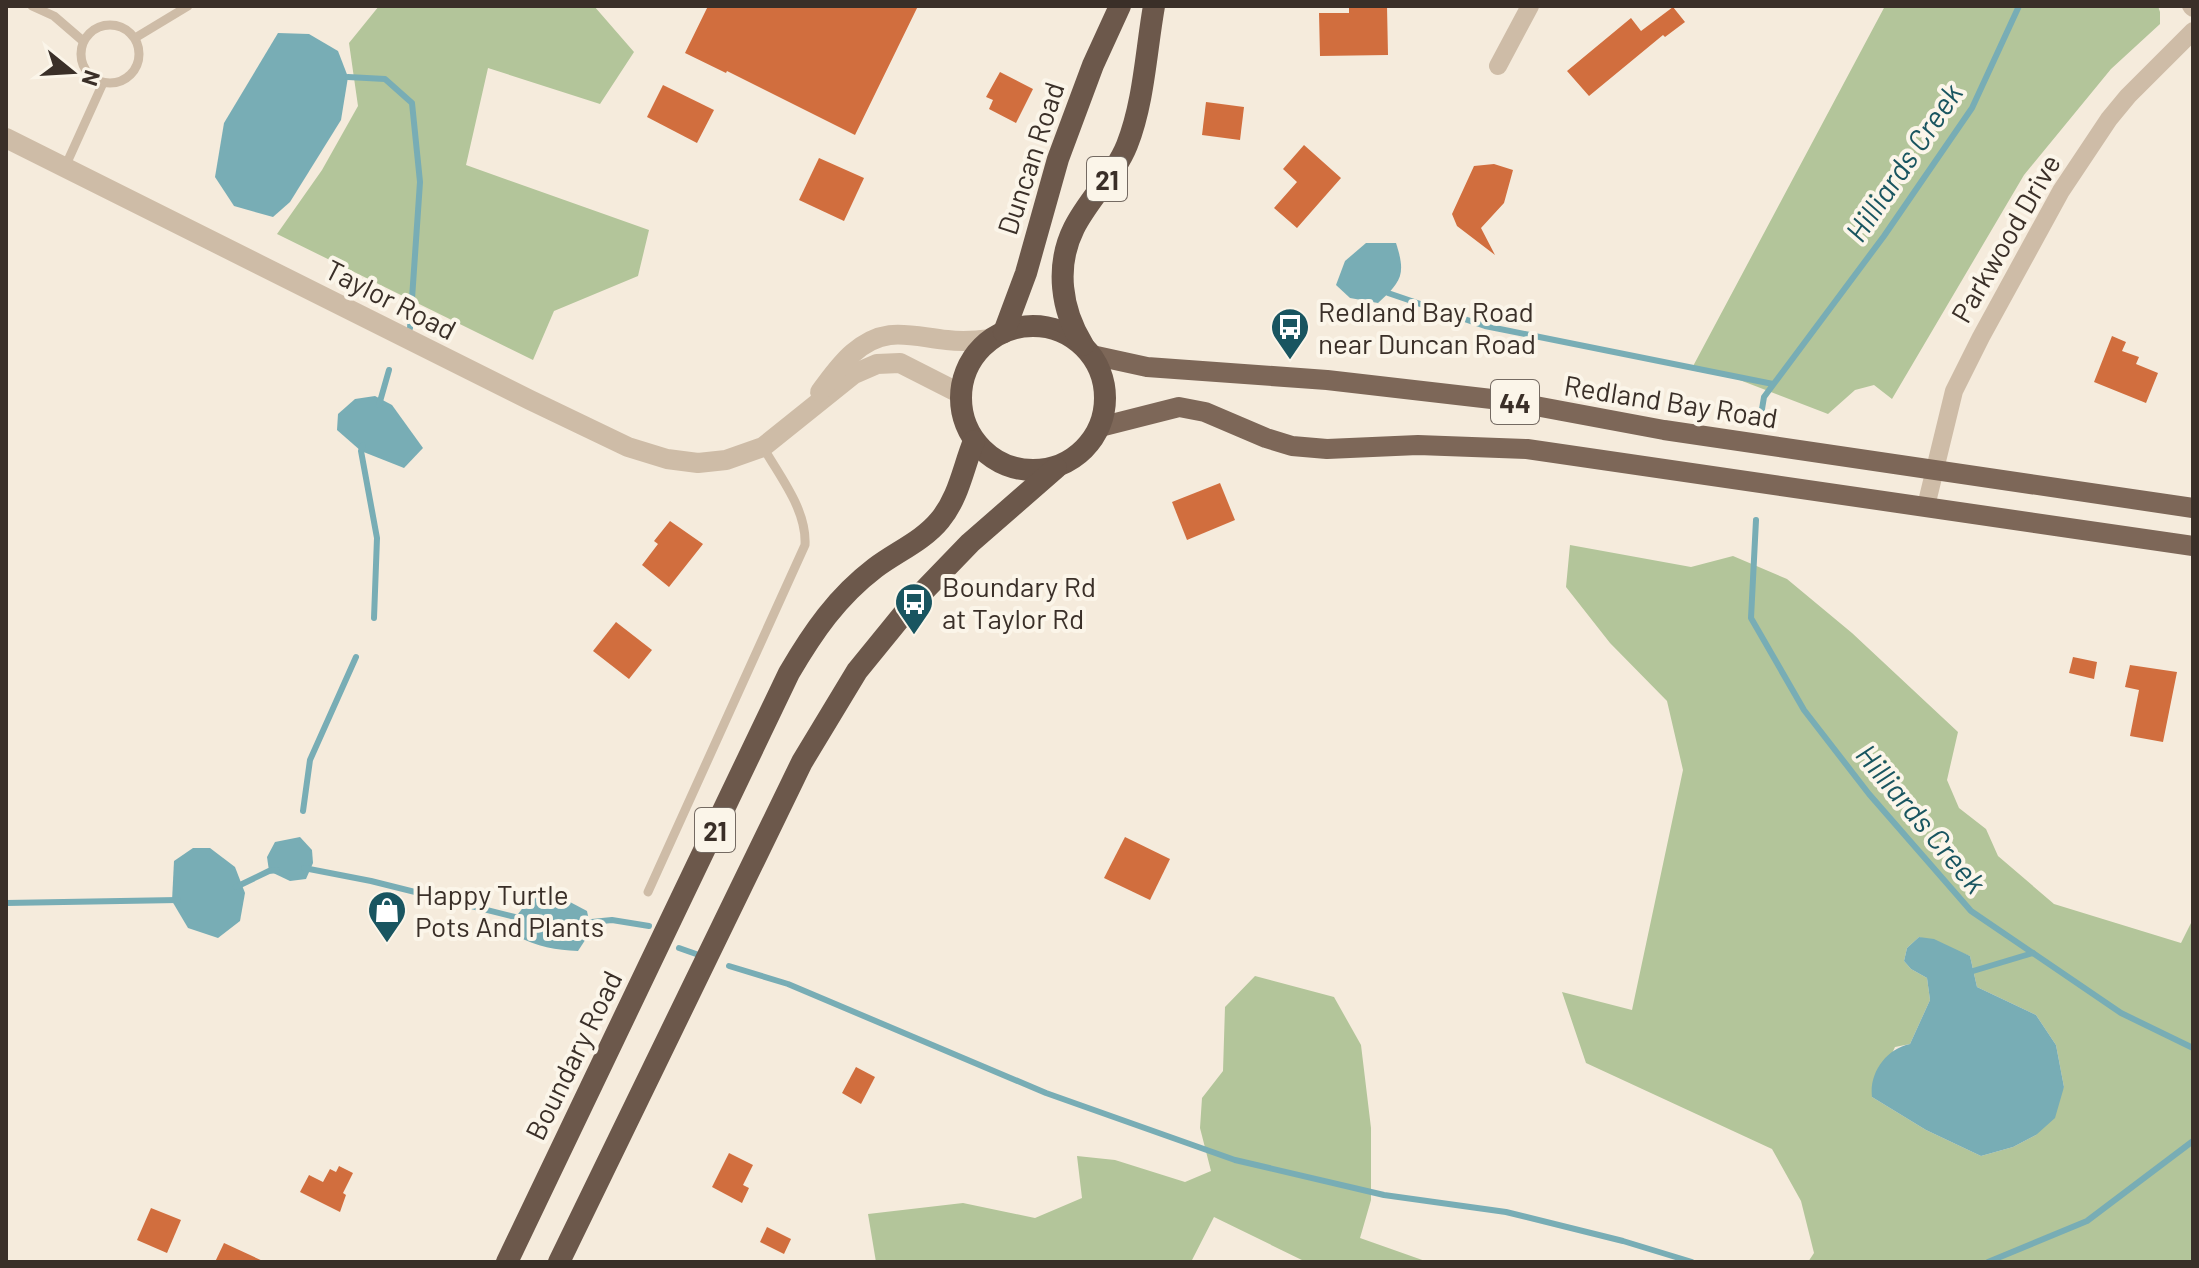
<svg xmlns="http://www.w3.org/2000/svg" width="2199" height="1268" font-family="Barlow,sans-serif">
  <style>
    .green { fill: #b3c59a; fill-rule: evenodd }
    .water { fill: #78adb5 }
    .lines { fill: none; stroke-linecap: round; stroke-linejoin: round }
    .stream { stroke: #78adb5; stroke-width: 6 }
    .building { fill: #d16e3e }
    .service { stroke: #cebca7; stroke-width: 9 }
    .minor { stroke: #cebca7; stroke-width: 18 }
    .tertiary { stroke: #cebca7; stroke-width: 20 }
    .primary { stroke: #7d6758; stroke-width: 20 }
    .trunk { stroke: #6c584b; stroke-width: 22 }
    .labels { text-anchor: middle; dominant-baseline: central; stroke-width: 8; stroke-linejoin: round; paint-order: stroke }
    .shield { fill: #fbf5e9; stroke: #746a62; stroke-width: 2 }
    .shield-label { font-size: 26px; font-weight: bold; fill: #3a2f28 }
    .street-label { font-size: 28px; fill: #3a2f28; stroke: #fbf5e9 }
    .poi-label { font-size: 28px; fill: #3a2f28; stroke: #fbf5e9; text-anchor: start }
    .water-label { font-size: 30px; font-style: italic; fill: #195560; stroke: #fbf5e9 }
  </style>
  <rect width="100%" height="100%" fill="#f5ebdc"/>
  <g class="green">
    <polygon points="379,6 594,6 634,52 600,104 488,68 466,165 649,230 638,276 554,311 533,360 277,234 322,170 358,106 349,43"/>
    <polygon points="1885,6 2158,6 2160,12 2160,24 2111,69 2024,175 1892,399 1874,385 1855,390 1828,414 1737,379 1691,370"/>
    <path d="M 1570,545 L 1691,567 L 1733,556 L 1787,579 L 1852,633 L 1958,732 L 1947,780 L 1959,808 L 1986,829 L 1998,856 L 2054,904 L 2181,943 L 2193,919 L 2193,1262 L 1808,1262 L 1814,1253 L 1801,1201 L 1772,1149 L 1586,1063 L 1562,992 L 1632,1010 L 1683,770 L 1667,701 L 1610,643 L 1566,587 ZM 1919,937 L 1970,956 L 1977,987 L 2036,1015 L 2056,1045 L 2064,1087 L 2036,1135 L 2013,1147 L 1981,1156 L 1926,1130 L 1872,1097 L 1895,1047 L 1910,1044 L 1930,1000 L 1927,978 L 1911,969 L 1904,961 L 1907,948 Z"/>
    <polygon points="1255,976 1334,997 1361,1045 1371,1128 1371,1200 1360,1238 1428,1262 1306,1262 1214,1217 1191,1262 876,1262 868,1214 963,1203 1035,1218 1082,1198 1077,1156 1115,1160 1185,1182 1211,1171 1200,1128 1202,1098 1223,1071 1225,1007"/>
  </g>
  <g class="water">
    <polygon points="278,33 309,34 338,51 348,77 341,120 290,202 273,217 234,206 215,177 224,123"/>
    <path d="M 1366,243 L 1396,243 C 1406,274 1402,281 1378,303 L 1350,298 L 1336,285 L 1345,261 Z"/>
    <polygon points="375,396 392,405 423,448 404,468 361,451 337,430 338,414 355,399"/>
    <polygon points="300,837 312,850 313,863 306,879 290,881 269,871 267,857 275,842"/>
    <polygon points="193,848 210,848 235,867 245,893 240,921 218,938 188,928 172,901 174,861"/>
    <path d="M 539,897 L 570,902 L 587,911 L 591,931 L 578,951 C 556,950 537,947 517,936 L 515,918 L 528,901 Z"/>
    <path d="M 1919,937 L 1934,939 L 1970,956 L 1977,987 L 2036,1015 L 2056,1045 L 2064,1087 L 2055,1118 L 2036,1135 L 2013,1147 L 1981,1156 L 1926,1130 L 1872,1097 C 1869,1073 1886,1049 1910,1044 L 1930,1000 L 1927,978 L 1911,969 L 1904,961 L 1907,948 Z"/>
  </g>
  <g class="lines">
    <g class="stream">
      <polyline points="348,77 385,79 412,103 420,182 410,328"/>
      <polyline points="1388,293 1485,326 1773,384"/>
      <polyline points="379,405 389,370"/>
      <polyline points="1761,415 1764,397 1884,236 1972,108 2019,6"/>
      <polyline points="363,445 361,451 377,538 374,618"/>
      <polyline points="1756,520 1751,618 1804,710 1869,794 1971,911 2121,1013 2193,1048"/>
      <polyline points="303,811 310,760 356,657"/>
      <polyline points="304,868 371,881 523,919"/>
      <polyline points="236,887 269,871 277,870"/>
      <polyline points="6,903 178,900"/>
      <polyline points="582,923 612,920 649,926"/>
      <polyline points="679,948 696,954"/>
      <polyline points="729,966 788,984 1046,1093 1235,1160 1384,1195 1506,1212 1623,1241 1692,1262"/>
      <polyline points="1973,971 2033,953"/>
      <polyline points="1988,1262 2087,1221 2193,1141"/>
    </g>
  </g>
  <g class="building">
    <polygon points="708,6 918,6 855,135 727,71 726,73 685,53"/>
    <polygon points="1349,6 1387,6 1388,55 1320,56 1319,13 1349,13"/>
    <polygon points="1673,7 1685,22 1665,37 1663,35 1589,96 1567,71 1631,18 1641,31"/>
    <polygon points="1000,72 1033,89 1016,123 989,109 993,100 986,97"/>
    <polygon points="663,85 714,110 697,143 647,117"/>
    <polygon points="1206,102 1244,107 1240,140 1202,135"/>
    <polygon points="1304,145 1341,178 1297,228 1274,208 1297,182 1283,169"/>
    <polygon points="819,158 864,178 844,221 799,200"/>
    <polygon points="1494,164 1513,170 1504,203 1481,228 1495,255 1457,226 1452,214 1474,166"/>
    <polygon points="2112,336 2126,342 2122,351 2139,357 2136,364 2158,373 2146,403 2094,382"/>
    <polygon points="1220,483 1235,520 1187,540 1172,502"/>
    <polygon points="670,521 703,544 669,587 642,565 658,544 654,541"/>
    <polygon points="616,622 652,650 629,679 593,651"/>
    <polygon points="2073,657 2097,662 2094,679 2069,673"/>
    <polygon points="2130,665 2177,672 2163,742 2130,736 2139,690 2125,687"/>
    <polygon points="1125,837 1170,859 1150,900 1104,878"/>
    <polygon points="856,1067 875,1077 861,1104 842,1093"/>
    <polygon points="729,1153 753,1165 743,1185 749,1188 742,1203 712,1187"/>
    <polygon points="339,1166 353,1173 343,1193 346,1195 340,1212 300,1192 309,1175 323,1182 330,1169 336,1172"/>
    <polygon points="151,1208 181,1220 167,1253 137,1240"/>
    <polygon points="767,1227 791,1239 784,1254 760,1242"/>
    <polygon points="224,1243 265,1262 215,1262"/>
  </g>
  <g class="lines">
    <g class="service">
      <polyline points="32,6 54,16 83,41"/>
      <circle cx="110" cy="54" r="29"/>
      <polyline points="135,38 188,6"/>
      <polyline points="65,167 103,83"/>
      <path d="M 648,892 L 805,545 C 807,510 780,477 763,447"/>
    </g>
    <g class="minor">
      <polyline points="2191,6 2193,8"/>
      <polyline points="1498,66 1530,6"/>
      <polyline points="1926,506 1954,391 1981,337 2061,191 2109,119 2128,96 2193,31"/>
    </g>
    <g class="tertiary">
      <polyline points="6,138 530,400 628,447 667,459 698,463 726,460 763,447 854,374 877,364 900,363 961,394"/>
      <path d="M 820,392 C 830,379 840,364 853,353 C 885,325 909,336 947,340 C 962,342 976,341 991,339"/>
    </g>
    <g class="primary">
      <polyline points="1092,355 1147,367 1327,380 1509,401 1664,430 2193,508"/>
      <polyline points="1100,427 1179,407 1205,412 1266,438 1292,446 1327,449 1418,445 1527,449 2193,546"/>
    </g>
    <g class="trunk">
      <circle cx="1033" cy="398" r="72"/>
      <polyline points="1004,332 1026,273 1058,159 1093,65 1120,6"/>
      <path d="M 1083,345 C 1061,310 1055,266 1074,228 C 1089,198 1115,175 1127,145 C 1144,102 1146,51 1154,6"/>
      <path d="M 507,1262 L 789,673 C 813,632 837,597 875,568 C 896,552 923,541 940,520 C 959,497 963,468 974,441"/>
      <polyline points="559,1262 802,762 857,671 914,601 970,543 1056,468"/>
    </g>
  </g>
  <defs>
    <g id="bus-pin" transform="scale(2)"><path d="M0 17L-7.5 6A9.5 9.5 0 1 1 7.5 6Z" fill="#195560" stroke="#fbf5e9"/><path d="M-5-6H5V4H4V6H2V4H-2V6H-4V4H-5ZM-3.5-4V0h7V-4ZM-3.5 1.2v1.5H-2V1.2ZM2 1.2v1.5H3.5V1.2Z" fill="#fff"/></g>
    <g id="shop-pin" transform="scale(2)"><path d="M0 17L-7.5 6A9.5 9.5 0 1 1 7.5 6Z" fill="#195560" stroke="#fbf5e9"/><path d="M-5-2.5h2.3a2.7 3.5 0 0 1 5.4 0H5L5.5 6h-11ZM-1.5-2.5h3a1.5 2.3 0 0 0-3 0Z" fill="#fff"/></g>
  </defs>
  <g fill-rule="evenodd">
    <use href="#bus-pin" x="1290" y="327"/>
    <use href="#bus-pin" x="914" y="602"/>
    <use href="#shop-pin" x="387" y="910"/>
  </g>
  <g class="labels">
    <g class="shield">
      <rect x="1087" y="157" width="40" height="44" rx="6"/>
      <rect x="1491" y="380" width="48" height="44" rx="6"/>
      <rect x="695" y="808" width="40" height="44" rx="6"/>
    </g>
    <g class="shield-label">
      <text x="1107" y="179">21</text>
      <text x="1515" y="402">44</text>
      <text x="715" y="830">21</text>
    </g>
    <g class="street-label">
      <text transform="translate(1030 158) rotate(-72)">Duncan Road</text>
      <text transform="translate(2005 238) rotate(-60)">Parkwood Drive</text>
      <text transform="translate(391 299) rotate(27)">Taylor Road</text>
      <text transform="translate(1671 401) rotate(9)">Redland Bay Road</text>
      <text transform="translate(573 1055) rotate(-64)">Boundary Road</text>
    </g>
    <g class="poi-label">
      <text x="1318" y="311">Redland Bay Road<tspan x="1318" dy="32">near Duncan Road</tspan></text>
      <text x="942" y="586">Boundary Rd<tspan x="942" dy="32">at Taylor Rd</tspan></text>
      <text x="415" y="894">Happy Turtle<tspan x="415" dy="32">Pots And Plants</tspan></text>
    </g>
    <g class="water-label">
      <text transform="translate(1903 162) rotate(-56)">Hilliards Creek</text>
      <text transform="translate(1922 818) rotate(50)">Hilliards Creek</text>
    </g>
  </g>
  <rect width="2199" height="1268" fill="none" stroke="#3a2f28" stroke-width="16"/>
  <g transform="translate(72 72) rotate(108)" stroke="#fbf5e9" stroke-width="6" paint-order="stroke">
  <path d="M0-6L14 30L0 20L-14 30Z" fill="#3a2f28"/>
  <text y="-12" font-size="22" font-weight="bold" text-anchor="middle" fill="#3a2f28">N</text>
  </g>
</svg>
